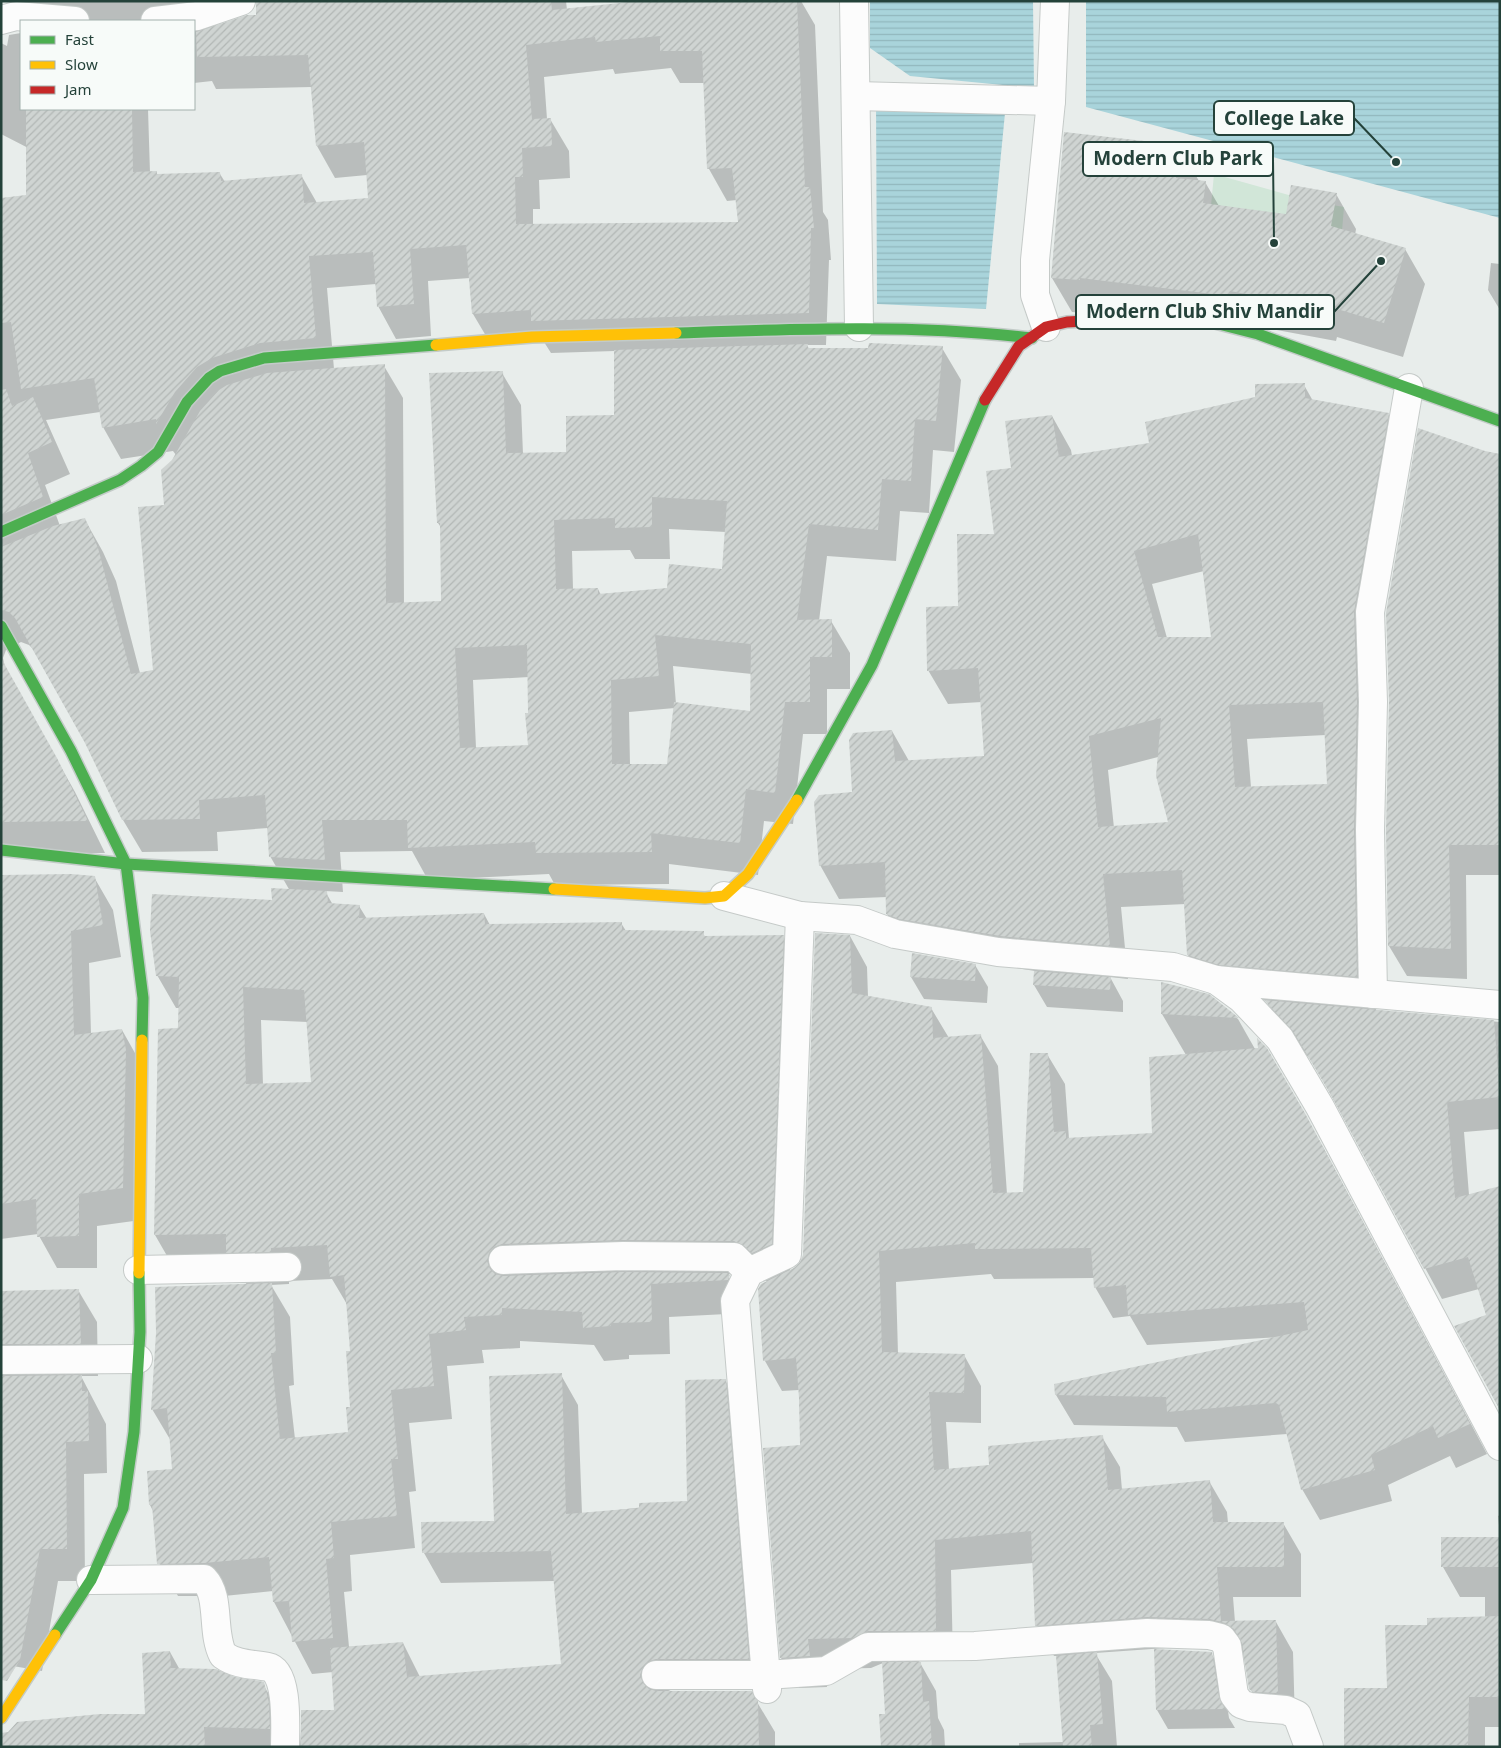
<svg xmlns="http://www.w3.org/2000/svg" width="1501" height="1748" font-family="'Noto Sans',sans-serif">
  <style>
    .green { fill: #d1e6d8 }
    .water { fill: url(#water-rules) }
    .shadow { fill: #0003; fill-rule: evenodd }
    .building { fill: url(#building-hatch); fill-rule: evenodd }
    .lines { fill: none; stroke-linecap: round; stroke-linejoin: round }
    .street-casing { stroke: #c5cac8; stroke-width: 30 }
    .fast-casing { stroke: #c3cbc8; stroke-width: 14 }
    .slow-casing { stroke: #c3cbc8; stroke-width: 14 }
    .jam-casing { stroke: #c3cbc8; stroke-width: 14 }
    .street { stroke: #fcfcfc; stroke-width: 28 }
    .fast { stroke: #4caf50; stroke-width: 11 }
    .slow { stroke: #ffc107; stroke-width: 11 }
    .jam { stroke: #c62828; stroke-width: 11 }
    .leader { fill: none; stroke: #24423a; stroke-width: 2 }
    .callout-dot { fill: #24423a; stroke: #f7fbf9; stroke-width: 2 }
    .callout { fill: #f7fbf9; stroke: #24423a; stroke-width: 2 }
    .callout-label { font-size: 19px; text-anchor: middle; font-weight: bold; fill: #24423a }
  </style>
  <defs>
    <pattern id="water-rules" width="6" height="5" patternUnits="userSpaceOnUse" patternTransform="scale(1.25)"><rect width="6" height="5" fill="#a9d4db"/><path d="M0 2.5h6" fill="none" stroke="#91b7bd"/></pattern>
    <pattern id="building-hatch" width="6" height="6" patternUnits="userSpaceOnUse" patternTransform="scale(1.25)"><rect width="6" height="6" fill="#cfd4d2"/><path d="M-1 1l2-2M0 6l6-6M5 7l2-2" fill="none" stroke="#b2b7b5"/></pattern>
  </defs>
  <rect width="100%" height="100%" fill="#e8edeb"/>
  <polygon class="green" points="1214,174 1310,201 1344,207 1338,279 1297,308 1204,280"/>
  <g class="water">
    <polygon points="870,1 1033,1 1034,88 910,76 870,48"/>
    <polygon points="1086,1 1500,1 1500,218 1086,107"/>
    <polygon points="876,99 1005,113 986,309 877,304"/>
  </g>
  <g class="shadow">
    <path d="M 16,1 L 215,1 L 216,27 L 257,16 L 256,1 L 566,1 L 567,10 L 652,1 L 801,1 L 815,25 L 823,212 L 828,220 L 831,260 L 829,260 L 826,345 L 807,345 L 809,349 L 942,348 L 961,380 L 954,452 L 933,450 L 929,513 L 900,511 L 896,561 L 827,556 L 819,621 L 831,621 L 850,653 L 850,689 L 827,689 L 827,734 L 803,734 L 793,824 L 764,821 L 758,875 L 669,864 L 669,884 L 555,885 L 549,874 L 428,880 L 412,851 L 340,852 L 343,892 L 325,891 L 333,905 L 359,906 L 367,919 L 484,914 L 490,925 L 621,923 L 626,931 L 703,933 L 705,937 L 783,936 L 802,969 L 790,1271 L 801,1263 L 804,1255 L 850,936 L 867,967 L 868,997 L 931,1008 L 949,1038 L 980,1035 L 998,1066 L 1007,1194 L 1025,1193 L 1047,1054 L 1065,1084 L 1069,1139 L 1154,1134 L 1186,1055 L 1162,1014 L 1208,995 L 1238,1019 L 1255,1049 L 1266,1049 L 1323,1147 L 1487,1454 L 1456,1468 L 1450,1456 L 1388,1485 L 1392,1501 L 1320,1520 L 1302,1489 L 1287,1434 L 1185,1442 L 1177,1427 L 1074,1425 L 1056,1395 L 1281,1337 L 1147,1345 L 1130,1316 L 1113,1318 L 1095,1287 L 1094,1278 L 994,1279 L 991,1274 L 896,1282 L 898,1354 L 964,1355 L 981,1386 L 981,1423 L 946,1422 L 949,1470 L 991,1466 L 1102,1437 L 1120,1467 L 1122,1490 L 1209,1481 L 1227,1512 L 1228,1523 L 1283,1523 L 1301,1554 L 1301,1597 L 1233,1597 L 1235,1622 L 1276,1622 L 1293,1652 L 1295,1723 L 1268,1719 L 1250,1688 L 1243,1653 L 1228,1650 L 1166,1648 L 1095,1653 L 1112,1681 L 1117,1747 L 1019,1747 L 1019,1743 L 1064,1742 L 1057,1656 L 1054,1656 L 1037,1625 L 1033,1563 L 951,1570 L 953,1661 L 919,1661 L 936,1691 L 938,1718 L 944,1730 L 945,1747 L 882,1747 L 886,1715 L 883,1663 L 871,1668 L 825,1669 L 827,1687 L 799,1688 L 781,1658 L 764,1449 L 801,1446 L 799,1390 L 782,1391 L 765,1361 L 759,1289 L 768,1282 L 754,1274 L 727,1274 L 748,1309 L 746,1313 L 669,1317 L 670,1354 L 629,1355 L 629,1359 L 604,1361 L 594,1345 L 520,1341 L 520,1348 L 482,1350 L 484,1363 L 447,1366 L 452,1419 L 409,1423 L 416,1491 L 409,1492 L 415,1548 L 350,1555 L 352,1591 L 344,1592 L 349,1647 L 403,1643 L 420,1677 L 563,1666 L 555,1581 L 441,1583 L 424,1553 L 495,1522 L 561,1375 L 578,1405 L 582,1514 L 689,1502 L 725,1380 L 742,1410 L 765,1689 L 673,1689 L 666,1692 L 751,1692 L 775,1732 L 775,1747 L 300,1747 L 302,1712 L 336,1711 L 333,1672 L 312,1674 L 274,1602 L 273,1591 L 224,1596 L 178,1596 L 159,1563 L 154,1513 L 150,1505 L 173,1470 L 171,1441 L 152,1409 L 247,1285 L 236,1267 L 174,1268 L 155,1235 L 180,1008 L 176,1008 L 157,975 L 290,891 L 270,856 L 268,828 L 217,832 L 218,851 L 142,852 L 123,820 L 86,743 L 33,649 L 29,645 L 21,642 L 6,650 L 3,658 L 5,667 L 75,792 L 105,853 L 1,854 L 1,200 L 27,196 L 71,170 L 1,134 L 1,43 L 7,46 L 9,35 L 21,33 L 21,109 L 148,109 L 150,173 L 156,173 L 158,175 L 220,174 L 225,182 L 301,175 L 317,203 L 369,199 L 367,175 L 335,178 L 317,146 L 312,87 L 216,89 L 212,81 L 194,83 L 194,21 L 28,21 ZM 671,68 L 680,83 L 705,83 L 709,169 L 727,201 L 737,200 L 739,224 L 533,225 L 533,209 L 540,209 L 539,180 L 570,178 L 569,151 L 550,119 L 547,119 L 544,77 L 613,69 L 615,74 ZM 470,278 L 473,314 L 492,346 L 544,342 L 551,353 L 615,351 L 615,416 L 568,453 L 523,454 L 521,405 L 502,373 L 438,523 L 442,529 L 442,602 L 404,603 L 403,398 L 384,366 L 334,369 L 327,288 L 376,284 L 378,306 L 396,339 L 431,336 L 428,281 ZM 100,412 L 103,427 L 121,459 L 173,451 L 176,455 L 172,461 L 165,506 L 155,671 L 140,673 L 116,581 L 103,552 L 85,520 L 60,526 L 45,485 L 70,474 L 46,420 ZM 669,529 L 726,532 L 723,570 L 668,589 L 601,595 L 598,589 L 573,589 L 572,551 L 630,550 L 635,559 L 670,559 ZM 673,666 L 752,674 L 751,713 L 676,704 ZM 529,677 L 529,746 L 476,748 L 473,680 ZM 675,708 L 668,765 L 630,765 L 629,712 ZM 261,1020 L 308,1022 L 312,1083 L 263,1085 ZM 332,1279 L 348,1306 L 352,1352 L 350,1433 L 295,1439 L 289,1386 L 294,1385 L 290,1317 L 271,1285 L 289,1284 L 289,1281 Z"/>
    <polygon points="1179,147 1199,181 1205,182 1219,206 1287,215 1336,194 1356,229 1355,235 1405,249 1425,284 1403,357 1337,337 1336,341 1249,325 1072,312 1052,278"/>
    <polygon points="1491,263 1500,264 1500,310 1488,290"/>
    <path d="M 1304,385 L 1313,401 L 1388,414 L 1407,448 L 1373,647 L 1376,1011 L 1500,1022 L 1500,1129 L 1464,1132 L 1469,1195 L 1500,1187 L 1500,1410 L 1456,1327 L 1487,1316 L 1479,1289 L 1442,1299 L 1313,1062 L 1284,1031 L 1266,1000 L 1239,998 L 1208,988 L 1188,955 L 1186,904 L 1121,907 L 1128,979 L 1110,977 L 1123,1001 L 1123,1012 L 1047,1007 L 1034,985 L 1035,971 L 919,952 L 907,947 L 887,914 L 887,897 L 839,899 L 820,865 L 853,794 L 892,731 L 909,761 L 985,757 L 982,702 L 948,704 L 928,670 L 995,535 L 1013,469 L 1052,416 L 1071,450 L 1072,456 L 1151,444 L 1256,398 ZM 1204,571 L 1212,638 L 1167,638 L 1152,584 ZM 1326,735 L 1328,785 L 1251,787 L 1247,739 ZM 1158,757 L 1170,824 L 1114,828 L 1108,770 Z"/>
    <polygon points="1485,452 1500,455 1500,875 1466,875 1467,979 1407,976 1389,946"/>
    <polygon points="1,877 94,877 113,910 121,957 89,963 91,1034 122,1030 140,1062 141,1220 97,1226 97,1268 57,1268 38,1234 1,1239"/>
    <polygon points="975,965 988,987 987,1003 924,999 911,977"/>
    <polygon points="78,1290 97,1322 98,1376 81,1376 106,1424 107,1473 84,1474 85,1581 58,1581 42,1671 1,1664 1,1292"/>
    <polygon points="1500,1515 1500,1534 1498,1516"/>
    <polygon points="1500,1538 1500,1727 1485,1727 1485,1747 1345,1747 1388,1689 1428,1626 1485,1618 1485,1597 1460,1597 1443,1567"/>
    <polygon points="170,1652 180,1670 263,1684 280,1714 286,1747 4,1747 146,1715"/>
    <polygon points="1211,1653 1222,1672 1229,1718 1235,1728 1168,1729 1157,1710"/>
  </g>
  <g class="building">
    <path d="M 256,1 L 551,1 L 552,10 L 639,1 L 797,1 L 805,187 L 810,187 L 814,228 L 811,228 L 809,313 L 531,321 L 531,310 L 472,314 L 466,245 L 410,249 L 414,304 L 377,307 L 373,252 L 309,256 L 316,338 L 260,343 L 212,358 L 197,367 L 175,392 L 156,424 L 156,419 L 102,428 L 94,378 L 21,389 L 11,322 L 1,323 L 1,198 L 26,195 L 26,109 L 132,109 L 133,172 L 157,171 L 157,174 L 220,172 L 221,181 L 302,174 L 304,203 L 368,198 L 364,142 L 316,146 L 308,55 L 197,57 L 196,32 L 247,15 L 256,15 ZM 660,36 L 660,51 L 702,51 L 707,169 L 732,168 L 738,222 L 516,224 L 515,177 L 523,177 L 522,148 L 552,146 L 551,118 L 532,119 L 526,45 L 595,37 L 596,42 Z"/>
    <polygon points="1064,132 1180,145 1176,178 1206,181 1203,203 1286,214 1291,185 1337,193 1331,226 1406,248 1384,323 1317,303 1317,307 1230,291 1229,296 1080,278 1080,280 1051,278"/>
    <path d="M 869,343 L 943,346 L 936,421 L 915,419 L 911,481 L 882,479 L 878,530 L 809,524 L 797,620 L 832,619 L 832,657 L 810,657 L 810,702 L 785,702 L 775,793 L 746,789 L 740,843 L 651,833 L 652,852 L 536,853 L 535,842 L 408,848 L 407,820 L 322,820 L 325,860 L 269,857 L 265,795 L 199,800 L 200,819 L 122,820 L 85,743 L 15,618 L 9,612 L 1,610 L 1,547 L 53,526 L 85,518 L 98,548 L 131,674 L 153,670 L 138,507 L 164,505 L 161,470 L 172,460 L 200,411 L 219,390 L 227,385 L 267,373 L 385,364 L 386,603 L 441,601 L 440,523 L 437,523 L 429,373 L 503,371 L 506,453 L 566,452 L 566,416 L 614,415 L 614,350 L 808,344 L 807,348 L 868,348 ZM 652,497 L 727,501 L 722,569 L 669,564 L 667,588 L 598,594 L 598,588 L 556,589 L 554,520 L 615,518 L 615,528 L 652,527 ZM 655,635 L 751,644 L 750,711 L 674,702 L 667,764 L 612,764 L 611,680 L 659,676 ZM 527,645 L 528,713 L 525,713 L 528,745 L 460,748 L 455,648 Z"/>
    <path d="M 1305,383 L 1305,398 L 1389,413 L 1354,612 L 1357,702 L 1354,830 L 1357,977 L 1219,965 L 1187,955 L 1182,870 L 1103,874 L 1110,946 L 1000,936 L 899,919 L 886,914 L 885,862 L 819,866 L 814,802 L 819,795 L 852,792 L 849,740 L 853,733 L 892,730 L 895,761 L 984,756 L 978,668 L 927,671 L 926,607 L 958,606 L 957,534 L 994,534 L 986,471 L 1011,468 L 1005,421 L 1052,415 L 1059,457 L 1149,443 L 1145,422 L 1255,397 L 1255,384 ZM 1198,534 L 1211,637 L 1158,637 L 1134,551 ZM 1323,702 L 1327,784 L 1235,787 L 1229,705 ZM 1161,718 L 1156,776 L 1168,822 L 1098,827 L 1089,736 Z"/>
    <polygon points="6,389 12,406 33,397 52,442 28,453 43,497 1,515 1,390"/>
    <polygon points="1418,428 1485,451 1500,454 1500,845 1449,845 1451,949 1388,946 1386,830 1389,702 1386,613"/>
    <polygon points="1,658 57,758 88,821 1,822"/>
    <polygon points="71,874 95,876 103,925 71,931 74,1035 122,1029 126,1050 123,1188 79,1194 79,1236 37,1237 36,1199 1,1204 1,875"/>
    <path d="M 271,888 L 327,891 L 328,903 L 360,905 L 359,918 L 484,913 L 485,924 L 622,922 L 622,930 L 704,931 L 704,936 L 784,935 L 772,1244 L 752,1253 L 744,1246 L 734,1241 L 622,1240 L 502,1244 L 494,1247 L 489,1253 L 487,1261 L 490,1269 L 495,1274 L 503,1276 L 623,1272 L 727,1273 L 730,1275 L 728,1280 L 651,1284 L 652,1322 L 611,1323 L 611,1326 L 583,1328 L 582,1312 L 502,1308 L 502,1315 L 464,1317 L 466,1330 L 429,1334 L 434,1386 L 391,1390 L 398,1459 L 391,1459 L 397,1516 L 331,1522 L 334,1558 L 326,1559 L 333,1638 L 292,1642 L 289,1601 L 273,1602 L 269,1557 L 204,1563 L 157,1564 L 152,1505 L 149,1505 L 147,1471 L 172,1469 L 167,1408 L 151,1410 L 156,1333 L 155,1287 L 272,1283 L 276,1353 L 271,1353 L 280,1439 L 348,1432 L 346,1407 L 350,1407 L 346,1351 L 350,1351 L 344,1275 L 330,1277 L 327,1245 L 271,1248 L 271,1252 L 226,1253 L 226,1234 L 154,1235 L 158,1029 L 178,1028 L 179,977 L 156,976 L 150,931 L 152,894 L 272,900 ZM 243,987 L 304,990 L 311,1082 L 246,1084 Z"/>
    <polygon points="815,933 850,935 852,993 932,1007 933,1038 981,1034 993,1193 1023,1192 1030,1053 1048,1053 1054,1132 1066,1131 1066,1138 1152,1133 1149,1057 1258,1048 1257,1038 1267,1048 1306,1115 1470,1424 1438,1438 1433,1426 1371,1455 1375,1470 1301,1490 1279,1405 1276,1403 1167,1412 1166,1397 1055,1395 1054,1384 1308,1330 1304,1302 1128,1315 1126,1285 1094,1288 1091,1248 975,1249 975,1243 879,1251 882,1352 965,1354 964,1393 929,1392 934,1470 989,1465 988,1446 1103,1435 1108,1490 1210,1480 1213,1522 1284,1522 1284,1567 1217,1567 1221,1621 1276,1620 1278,1693 1253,1692 1249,1689 1242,1643 1234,1629 1225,1623 1210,1619 1147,1617 1035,1626 1031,1531 935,1540 936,1631 868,1631 853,1638 808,1639 810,1656 780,1658 763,1448 800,1445 799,1398 796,1358 763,1361 758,1289 761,1284 794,1268 800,1262 803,1255"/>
    <polygon points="912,953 976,964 975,981 910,977"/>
    <polygon points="1034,971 1111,977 1110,990 1033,985"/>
    <polygon points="1161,982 1209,994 1239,1018 1161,1014"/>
    <polygon points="1264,1000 1494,1020 1500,1097 1447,1102 1455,1198 1500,1186 1500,1410 1454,1326 1486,1315 1468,1257 1424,1269 1334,1100 1293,1031"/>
    <polygon points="79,1289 81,1344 1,1344 1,1291"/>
    <polygon points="562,1373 566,1514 639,1508 639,1503 687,1501 685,1380 726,1379 749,1659 656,1659 649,1661 643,1667 640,1675 643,1683 649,1689 656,1691 752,1691 758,1701 759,1747 528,1747 527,1743 482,1747 301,1747 301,1710 334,1710 330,1648 403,1642 407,1677 561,1664 551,1551 422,1553 421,1522 494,1521 489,1376"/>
    <polygon points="82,1375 82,1391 88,1391 89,1441 66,1442 67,1549 40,1549 20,1660 7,1681 1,1680 1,1376"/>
    <rect x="1441" y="1537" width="59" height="30"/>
    <polygon points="1500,1616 1500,1697 1469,1697 1468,1745 1344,1747 1344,1688 1387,1688 1385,1625 1427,1625 1427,1618"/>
    <polygon points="1154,1649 1212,1652 1219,1697 1225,1709 1156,1710"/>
    <polygon points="170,1651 171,1668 216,1669 235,1677 264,1682 269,1703 270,1729 204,1727 205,1747 1,1747 1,1733 8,1732 17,1722 100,1714 145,1714 142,1653"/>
    <polygon points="1097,1652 1103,1724 1090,1725 1092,1747 1063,1747 1056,1656"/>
    <polygon points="882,1662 921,1662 923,1702 929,1701 932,1747 881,1747 879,1714 885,1714"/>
  </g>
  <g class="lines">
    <g class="street-casing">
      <g id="street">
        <polyline points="854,1 859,327"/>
        <polyline points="1,20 16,16 75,21"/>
        <polyline points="155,21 197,16 241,1"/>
        <polyline points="856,96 1051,101"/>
        <polyline points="1046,327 1035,295 1035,260 1051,101 1055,1"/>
        <polyline points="724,896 800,916 857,920 895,934 998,952 1173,967 1216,980 1242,999 1280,1039 1320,1107 1500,1446"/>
        <polyline points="1216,980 1500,1005"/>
        <polyline points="1373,994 1370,830 1373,702 1370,612 1409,388"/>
        <polyline points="503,1260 623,1256 734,1257 749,1272"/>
        <polyline points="138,1270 287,1267"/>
        <polyline points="1,1360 138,1359"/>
        <path d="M 91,1580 L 204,1579 C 221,1597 211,1632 223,1655 C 237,1665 252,1664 268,1667 C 289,1671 285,1729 285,1747"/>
        <polyline points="656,1675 766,1675 826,1671 868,1647 975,1646 1147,1633 1209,1635 1221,1638 1227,1646 1234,1695 1241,1704 1250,1707 1286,1710 1297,1715 1309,1747"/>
        <polyline points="767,1689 735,1301 749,1272 787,1254 800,916"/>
      </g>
    </g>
    <g class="fast-casing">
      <g id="fast">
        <polyline points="1162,317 1203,320 1258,334 1500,421"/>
        <path d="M 676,333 C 795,329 914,324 1032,338"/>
        <polyline points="1,532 120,480 141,466 158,452 187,402 209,378 220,371 264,358 436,345"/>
        <polyline points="1,626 71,751 126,864 143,998 142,1040"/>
        <polyline points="797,800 872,665 985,400"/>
        <polyline points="1,850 126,864 554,889"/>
        <polyline points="55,1635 91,1580 123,1508 134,1432 140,1332 139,1273"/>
      </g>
    </g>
    <g class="slow-casing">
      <g id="slow">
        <polyline points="436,345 532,337 676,333"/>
        <polyline points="554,889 705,898 724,896 748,874 797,800"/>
        <polyline points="139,1273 142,1040"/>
        <polyline points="1,1718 55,1635"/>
      </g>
    </g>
    <g class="jam-casing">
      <polyline id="jam" points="985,400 1019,346 1046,327 1067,322 1162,317"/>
    </g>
    <use href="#street" class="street"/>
    <use href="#fast" class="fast"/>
    <use href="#slow" class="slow"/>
    <use href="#jam" class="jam"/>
  </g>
  <path class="leader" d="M1396 162L1354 118M1274 243L1273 159M1381 261L1334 312"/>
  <g class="callout-dot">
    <circle cx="1396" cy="162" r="5"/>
    <circle cx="1274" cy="243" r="5"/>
    <circle cx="1381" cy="261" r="5"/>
  </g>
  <g class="callout">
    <rect x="1214" y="101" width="140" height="34" rx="5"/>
    <rect x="1083" y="142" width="190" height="34" rx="5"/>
    <rect x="1076" y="295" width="258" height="34" rx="5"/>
  </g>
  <g class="callout-label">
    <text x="1284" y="125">College Lake</text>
    <text x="1178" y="165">Modern Club Park</text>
    <text x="1205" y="318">Modern Club Shiv Mandir</text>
  </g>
  <rect width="1501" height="1748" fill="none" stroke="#24423a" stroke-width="5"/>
  <rect x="20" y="20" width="175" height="90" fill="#f7fbf9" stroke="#a3b1ad"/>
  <rect x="30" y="36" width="25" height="8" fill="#4caf50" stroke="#a3b1ad"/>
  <text x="65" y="45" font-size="15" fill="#24423a">Fast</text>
  <rect x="30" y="61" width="25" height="8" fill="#ffc107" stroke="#a3b1ad"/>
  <text x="65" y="70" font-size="15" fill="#24423a">Slow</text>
  <rect x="30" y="86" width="25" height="8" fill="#c62828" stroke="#a3b1ad"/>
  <text x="65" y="95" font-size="15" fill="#24423a">Jam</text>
</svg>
